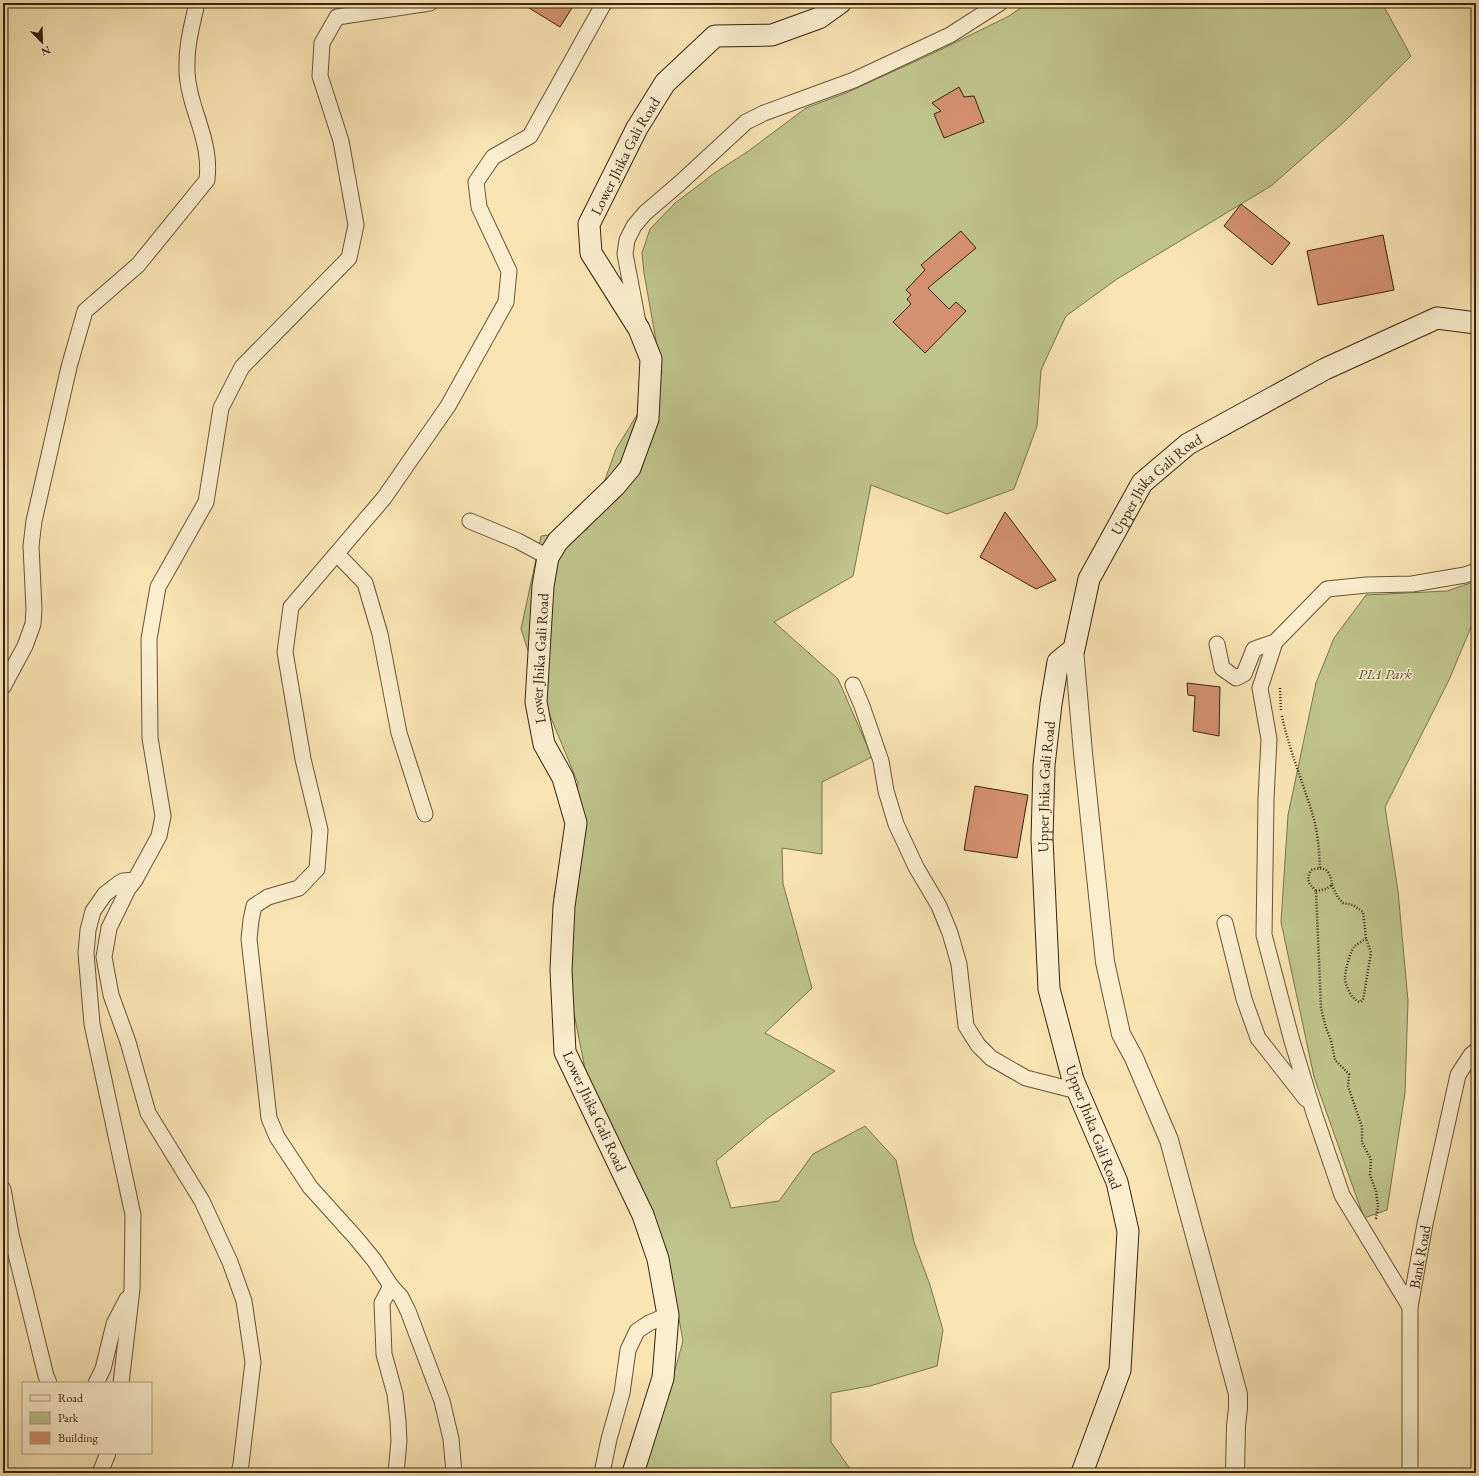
<svg xmlns="http://www.w3.org/2000/svg" width="1479" height="1476" font-family="'EB Garamond',serif">
  <style>
    .green { fill: #bfc48c; stroke: #7a744e }
    .building { fill: #d49170; stroke: #362310 }
    .lines { fill: none; stroke-linecap: round; stroke-linejoin: round }
    .minor-casing { stroke: #675439; stroke-width: 17 }
    .tertiary-casing { stroke: #675439; stroke-width: 20 }
    .secondary-casing { stroke: #362310; stroke-width: 23 }
    .path { stroke: #362310; stroke-width: 2.5; stroke-dasharray: 1 2; stroke-linecap: butt }
    .minor { stroke: #fbeece; stroke-width: 15 }
    .tertiary { stroke: #fbeece; stroke-width: 18 }
    .secondary { stroke: #fbeece; stroke-width: 21 }
    .labels { text-anchor: middle; dominant-baseline: central; stroke-width: 3; stroke-linejoin: round; paint-order: stroke }
    .street-label { font-size: 15px; fill: #362310; stroke: #fbeece }
    .park-label { font-size: 15px; font-style: italic; fill: #5f5335; stroke: #fbeece }
  </style>
  <rect width="100%" height="100%" fill="#f9e5b4"/>
  <filter id="stains"><feTurbulence type="fractalNoise" baseFrequency=".005" numOctaves="4"/><feColorMatrix values="0 0 0 0 .2 0 0 0 0 .09 0 0 0 0 .02 0 0 0 .5 -.17"/></filter>
  <radialGradient id="worn" r=".72"><stop offset=".6" stop-color="#630" stop-opacity="0"/><stop offset="1" stop-color="#630" stop-opacity=".3"/></radialGradient>
  <g class="green">
    <polygon points="1028,3 1382,3 1411,56 1344,122 1271,186 1117,279 1066,316 1041,370 1037,426 1014,489 947,514 871,485 853,576 774,622 838,679 872,757 822,782 822,854 782,848 783,884 812,988 765,1033 835,1071 768,1118 716,1161 731,1208 779,1201 813,1154 865,1126 896,1160 914,1242 930,1285 943,1330 937,1366 870,1386 831,1393 831,1442 853,1473 639,1473 670,1388 683,1341 670,1269 586,1074 568,983 554,896 562,870 578,783 546,706 521,629 541,536 587,530 616,449 662,374 644,273 642,253 650,229 675,203 716,172 747,152 806,108 846,93 942,49 1009,16"/>
    <polygon points="1476,581 1476,615 1449,680 1385,807 1398,891 1408,1001 1405,1093 1387,1210 1364,1218 1314,1077 1281,922 1288,815 1316,683 1334,638 1366,595 1447,591"/>
  </g>
  <g class="building">
    <polygon points="521,3 575,3 560,27"/>
    <polygon points="959,87 964,97 974,96 984,122 944,138 934,114 941,111 932,103"/>
    <polygon points="1241,204 1290,243 1272,265 1224,226"/>
    <polygon points="961,231 976,248 928,288 949,309 956,302 966,311 925,353 893,322 911,304 907,299 911,295 906,290 925,270 921,265"/>
    <polygon points="1383,235 1394,290 1318,305 1307,251"/>
    <polygon points="1005,512 1056,580 1036,589 980,557"/>
    <polygon points="1187,683 1220,687 1219,736 1193,731 1195,696 1188,695"/>
    <polygon points="975,786 1028,795 1017,858 964,850"/>
  </g>
  <g class="lines">
    <g class="minor-casing">
      <g id="minor">
        <polyline points="638,322 625,254 627,240 634,226 645,213 680,183 746,122 764,113 854,80 950,35 1000,3"/>
        <polyline points="470,521 518,541 548,557"/>
        <polyline points="337,554 365,583 380,634 399,733 425,814"/>
        <polyline points="1217,644 1222,668 1236,678 1244,674 1254,649 1275,642"/>
        <polyline points="853,685 862,706 881,761 886,791 896,824 916,867 939,906 950,933 959,964 966,1026 978,1045 991,1058 1026,1078 1077,1091"/>
        <path d="M 3,687 L 25,646 L 33,624 L 34,609 L 31,546 L 34,521 L 69,367 L 85,311 L 138,265 L 207,180 C 208,170 208,160 206,150 C 202,126 191,105 188,82 C 184,55 191,28 197,3"/>
        <polyline points="135,880 128,889 109,928 104,957 111,995 128,1042 148,1113 202,1201 230,1262 244,1301 253,1362 241,1464 239,1473"/>
        <polyline points="1225,923 1244,999 1258,1038 1306,1099"/>
        <polyline points="3,1189 11,1234 46,1376 49,1383"/>
        <polyline points="391,1286 382,1303 384,1354 395,1394 398,1421 399,1441 396,1473"/>
        <polyline points="1410,1307 1342,1195 1314,1113 1292,1041 1264,935 1266,799 1269,739 1260,688 1275,642 1327,589 1367,585 1412,584 1465,575 1476,571"/>
        <polyline points="96,1383 103,1369 114,1324 127,1299"/>
        <polyline points="121,1383 132,1289 133,1215 92,1024 86,953 88,930 93,911 105,894 118,884 123,881 135,880 159,836 163,816 150,738 149,639 158,587 206,502 221,408 242,367 349,258 356,225 341,141 320,76 322,43 337,17 430,3"/>
        <polyline points="100,1473 108,1453"/>
        <polyline points="454,1473 451,1439 442,1401 408,1311 401,1297 391,1286 374,1260 356,1238 310,1187 277,1137 269,1118 249,939 251,920 254,906 268,897 299,888 317,869 320,830 303,759 285,652 291,607 384,498 448,406 506,302 509,271 479,207 476,182 493,157 530,136 604,3"/>
        <polyline points="602,1473 609,1439 622,1393 628,1350 637,1331 649,1323 668,1315"/>
        <path id="s1" d="M 1410,1473 L 1410,1307 L 1425,1224 L 1458,1075 L 1471,1055 L 1476,1051"/>
      </g>
    </g>
    <g class="tertiary-casing">
      <polyline id="tertiary" points="1074,649 1083,753 1105,962 1121,1034 1134,1058 1169,1140 1238,1394 1238,1408 1236,1426 1235,1473"/>
    </g>
    <g class="secondary-casing">
      <g id="secondary">
        <path id="s2" d="M 633,1473 L 663,1378 L 668,1315 L 658,1259 L 643,1215 L 565,1052 L 561,970 L 564,906 L 576,823 L 563,778 L 544,744 L 536,702 L 543,586 L 548,557 L 558,541 L 615,486 L 630,468 L 648,419 L 651,359 L 639,329 L 591,253 L 589,224 L 637,128 L 665,83 L 715,36 L 772,35 L 819,18 L 840,3"/>
        <path id="s3" d="M 1082,1473 L 1120,1370 L 1128,1231 L 1117,1182 L 1073,1080 L 1049,989 L 1042,839 L 1044,765 L 1051,704 L 1058,662 L 1074,649 L 1089,579 L 1142,483 L 1188,444 L 1325,369 L 1437,318 L 1476,323"/>
      </g>
    </g>
    <g class="path">
      <polyline points="1280,688 1281,711"/>
      <path d="M 1282,716 C 1289,750 1303,782 1313,816 C 1318,833 1319,850 1320,868"/>
      <path d="M 1332,885 L 1338,898 L 1343,903 L 1353,905 L 1363,912 L 1366,938 L 1371,953 L 1363,1000 L 1360,1002 C 1352,1000 1345,986 1345,977 C 1345,971 1350,952 1354,947 C 1357,944 1363,941 1366,938"/>
      <path d="M 1316,891 L 1326,889 L 1332,885 C 1330,870 1326,866 1311,870 C 1306,880 1308,883 1316,891 L 1321,1008 L 1326,1028 L 1331,1040 L 1335,1060 L 1349,1074 L 1348,1086 L 1362,1127 L 1362,1143 L 1371,1159 L 1370,1175 L 1376,1191 L 1378,1206 L 1376,1218 L 1374,1219"/>
    </g>
    <use href="#minor" class="minor"/>
    <use href="#tertiary" class="tertiary"/>
    <use href="#secondary" class="secondary"/>
  </g>
  <g class="labels">
    <g class="street-label">
      <text stroke="none"><textPath href="#s2" startOffset="1413">Lower Jhika Gali Road</textPath></text>
      <text stroke="none"><textPath href="#s3" startOffset="1043">Upper Jhika Gali Road</textPath></text>
      <text stroke="none"><textPath href="#s2" startOffset="849">Lower Jhika Gali Road</textPath></text>
      <text stroke="none"><textPath href="#s3" startOffset="707">Upper Jhika Gali Road</textPath></text>
      <text transform="translate(595 1111) rotate(65)">Lower Jhika Gali Road</text>
      <text transform="translate(1094 1127) rotate(69)">Upper Jhika Gali Road</text>
      <text stroke="none"><textPath href="#s1" startOffset="217">Bank Road</textPath></text>
    </g>
    <g class="park-label">
      <text x="1385" y="673">PIA Park</text>
    </g>
  </g>
  <rect width="1479" height="1476" fill="none" stroke="#f9e5b4" stroke-width="16"/>
  <rect x="4" y="4" width="1471" height="1468" fill="none" stroke="#362310" stroke-width="2"/>
  <rect x="8" y="8" width="1463" height="1460" fill="none" stroke="#362310"/>
  <rect x="22" y="1382" width="130" height="72" fill="#fbeece" stroke="#ac9d82"/>
  <rect x="30" y="1395" width="20" height="6" fill="#fbeece" stroke="#ac9d82"/>
  <text x="58" y="1402" font-size="12" fill="#362310">Road</text>
  <rect x="30" y="1412" width="20" height="12" fill="#bfc48c" stroke="#ac9d82"/>
  <text x="58" y="1422" font-size="12" fill="#362310">Park</text>
  <rect x="30" y="1432" width="20" height="12" fill="#d49170" stroke="#ac9d82"/>
  <text x="58" y="1442" font-size="12" fill="#362310">Building</text>
  <g transform="translate(42 42) rotate(157)" stroke="#fbeece" stroke-width="3" paint-order="stroke">
  <path d="M0-3L7 15L0 10L-7 15Z" fill="#362310"/>
  <text y="-6" font-size="11" font-weight="bold" text-anchor="middle" fill="#362310">N</text>
  </g>
  <rect width="100%" height="100%" filter="url(#stains)"/>
  <rect width="100%" height="100%" fill="url(#worn)"/>
</svg>
